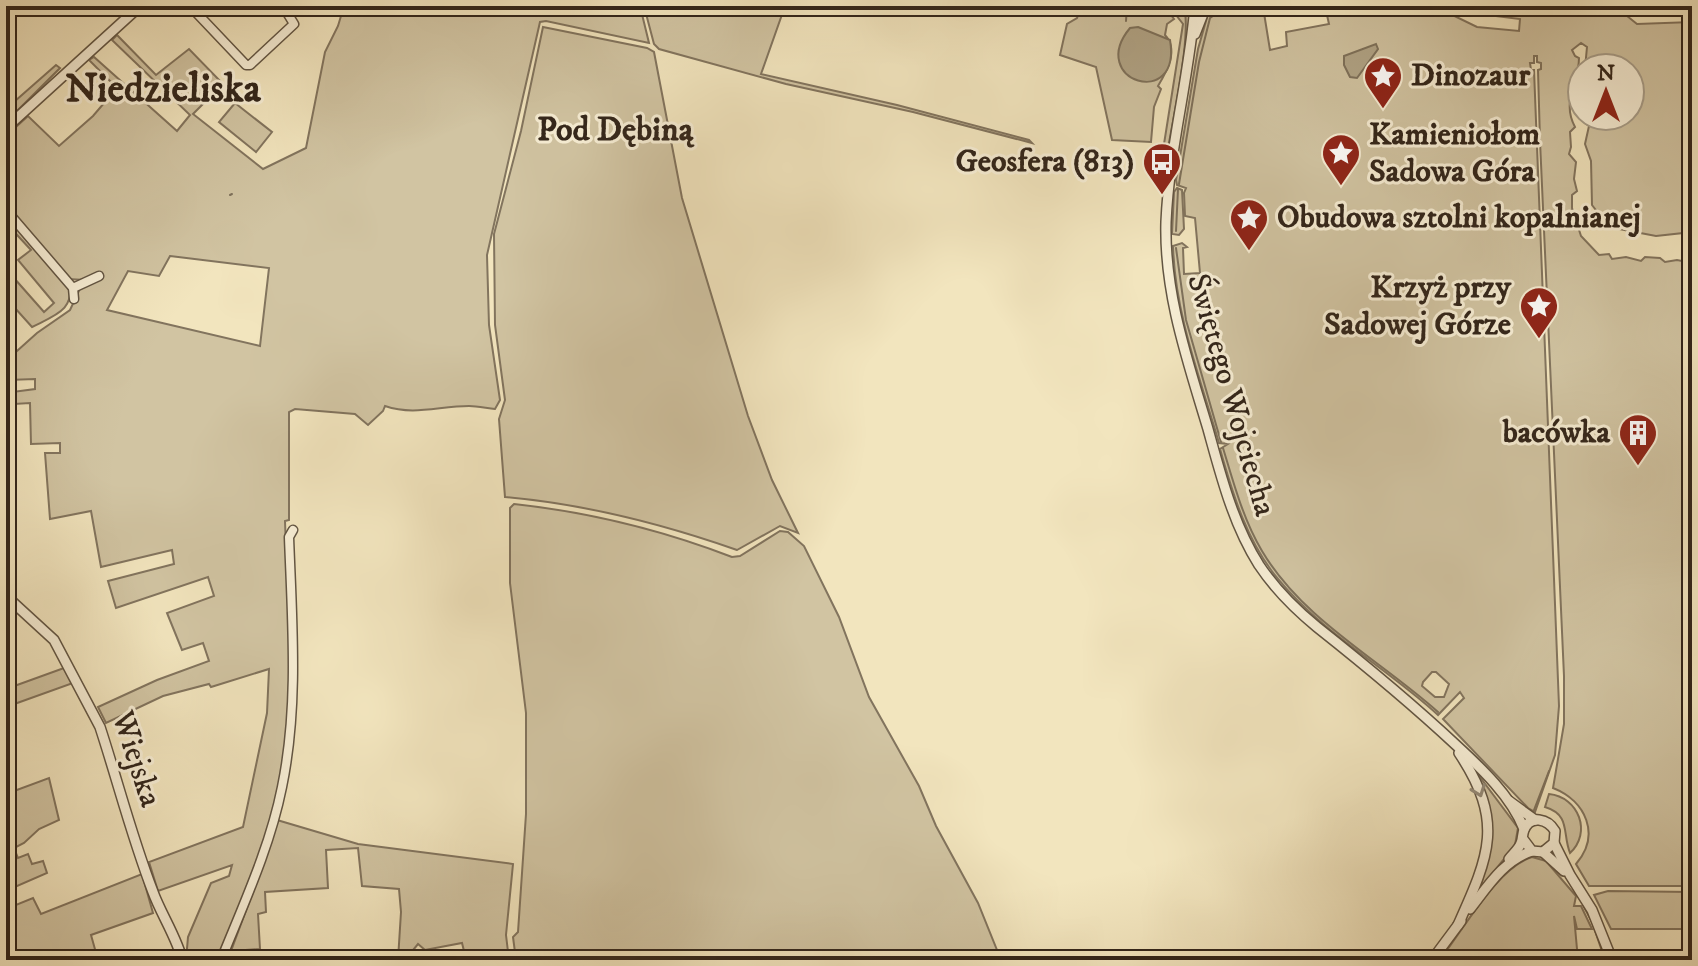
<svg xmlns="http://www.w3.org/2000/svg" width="1698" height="966" font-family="'IM FELL DW Pica',serif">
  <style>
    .green { fill: #d1c4a2; stroke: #82745e; stroke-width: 2; fill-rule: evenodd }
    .water { fill: #b1a486; stroke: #7e715b; stroke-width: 2 }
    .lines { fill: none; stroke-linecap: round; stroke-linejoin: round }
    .stream { stroke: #7e715b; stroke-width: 2 }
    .minor-casing { stroke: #625543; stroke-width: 11 }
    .tertiary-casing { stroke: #625543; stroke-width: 12 }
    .minor { stroke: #f7eed5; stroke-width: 8 }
    .tertiary { stroke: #f7eed5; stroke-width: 9 }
    .oneway { stroke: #948a78 }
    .labels { text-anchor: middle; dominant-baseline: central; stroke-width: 6; stroke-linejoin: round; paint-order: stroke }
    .poi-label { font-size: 32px; font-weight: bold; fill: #32251a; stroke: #f7eed5; text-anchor: start }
    .street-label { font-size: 32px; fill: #32251a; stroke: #f7eed5 }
    .neighbourhood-label { font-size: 34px; font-weight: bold; fill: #32251a; stroke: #f7eed5 }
    .district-label { font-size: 40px; font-weight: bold; fill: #32251a; stroke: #f7eed5 }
  </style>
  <rect width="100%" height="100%" fill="#f2e5be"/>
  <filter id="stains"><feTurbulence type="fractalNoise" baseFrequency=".0025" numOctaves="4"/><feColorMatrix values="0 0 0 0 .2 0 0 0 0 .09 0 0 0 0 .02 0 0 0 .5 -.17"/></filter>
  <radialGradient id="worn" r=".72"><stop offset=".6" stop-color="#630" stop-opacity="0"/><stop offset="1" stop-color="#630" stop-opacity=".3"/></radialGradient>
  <g class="green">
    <path d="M 344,6 L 640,6 L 649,43 L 546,21 L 540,22 L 487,255 L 489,325 L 500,400 L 495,409 C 486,408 477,406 469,406 C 439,406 414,416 385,406 L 383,411 L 368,425 L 355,414 L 295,409 L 289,412 L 289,520 L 285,521 C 288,608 295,696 280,782 C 269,844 241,902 218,960 L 186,960 L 188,937 L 211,883 L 229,876 L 232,865 L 158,891 L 149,862 L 243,827 L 267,713 L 269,669 L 211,687 L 209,684 L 163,696 L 106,723 L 98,707 L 157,680 L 209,661 L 203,643 L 182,650 L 167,613 L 214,596 L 208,577 L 116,608 L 108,581 L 174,564 L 172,550 L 101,567 L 91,511 L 50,519 L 45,453 L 60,453 L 60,443 L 31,444 L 30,403 L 14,404 L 12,392 L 35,389 L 35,379 L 8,380 L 7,360 L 37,333 L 70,310 L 84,280 L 69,279 C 76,310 56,315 32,327 L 6,298 L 6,269 L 44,312 L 54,303 L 18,260 L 31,250 L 6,223 L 6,136 L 28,116 L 59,146 L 93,116 L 117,88 L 89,60 L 94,57 L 177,131 L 190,115 L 112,40 L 117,35 L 156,75 L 189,49 L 223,84 L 193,114 L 263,169 L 306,148 L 325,52 L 338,26 ZM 170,256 L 269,268 L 260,346 L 107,310 L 128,271 L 159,276 Z"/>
    <polygon points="644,6 785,6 761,74 897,105 1029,140 1032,143 913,112 786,84 659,49 654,44"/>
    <path d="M 1081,6 L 1164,6 L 1174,19 L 1167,24 L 1165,35 C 1179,50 1167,71 1158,86 L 1161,89 L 1154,107 L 1151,142 L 1112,140 L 1096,67 L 1060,55 L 1067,24 L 1077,18 Z"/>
    <polygon points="1169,6 1190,6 1189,13 1193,14 1166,166 1161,163 1183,24"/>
    <path d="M 1220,6 L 1268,6 L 1268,11 L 1264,13 L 1270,50 L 1287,46 L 1286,32 L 1329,24 L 1325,6 L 1434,6 L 1477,27 L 1519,31 L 1520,19 L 1488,15 L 1463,6 L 1504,6 L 1514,12 L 1528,13 L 1543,13 L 1554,6 L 1603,10 L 1603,6 L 1692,6 L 1692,13 L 1627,16 L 1637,24 L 1692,22 L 1692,232 L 1656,236 L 1609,227 L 1592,205 L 1591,161 L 1585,144 L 1589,126 L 1585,123 L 1577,107 L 1582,90 L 1582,116 L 1630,116 L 1630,68 L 1585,68 L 1587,47 L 1581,43 L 1572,50 L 1575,56 L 1579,58 C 1579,84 1561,101 1575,127 L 1570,132 L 1571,147 L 1569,154 L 1576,162 L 1574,179 L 1577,191 L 1572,195 L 1572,208 L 1581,236 L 1599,255 L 1609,254 L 1612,259 L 1626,257 L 1641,261 L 1645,257 L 1660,258 L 1665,262 L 1677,260 L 1687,262 L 1692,259 L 1692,886 L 1589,886 L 1576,864 C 1601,835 1586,801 1553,788 L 1564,724 L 1564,676 L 1540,141 L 1538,70 L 1541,69 L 1541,63 L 1537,62 L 1537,56 L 1534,56 L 1534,63 L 1530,63 L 1531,70 L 1534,70 L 1559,706 L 1555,755 L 1535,812 L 1528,808 L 1443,719 L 1464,698 L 1460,692 L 1438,715 C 1387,668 1322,633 1278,579 C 1247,542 1233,495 1220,449 L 1228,444 L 1219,443 C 1200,378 1175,314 1173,246 L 1182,243 L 1187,247 L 1183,248 L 1184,274 L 1200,273 L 1195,218 L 1185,216 L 1184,193 L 1186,188 L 1177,185 L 1176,180 L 1198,49 L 1208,14 ZM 1432,672 L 1436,672 L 1449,684 L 1444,697 L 1435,697 L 1422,686 L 1423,682 Z"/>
    <path d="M 543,27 L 647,48 L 654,52 L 682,198 L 748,416 L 772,480 L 798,533 L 780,526 L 737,550 C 663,524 584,504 505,497 L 499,419 L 505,400 L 495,325 L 494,234 L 521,131 Z"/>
    <polygon points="56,65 60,68 6,122 6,109"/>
    <polygon points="235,103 272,132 256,152 219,122"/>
    <polygon points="1177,188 1182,190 1184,229 1179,235 1172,234 1174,192"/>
    <path d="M 514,504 C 588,512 662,530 732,557 L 740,556 L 780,531 L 788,532 L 804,546 L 839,617 L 869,697 L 919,786 L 936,826 L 978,903 L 1001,960 L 516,960 L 513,937 L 518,932 L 526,814 L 526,713 L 510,583 L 510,508 Z"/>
    <polygon points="64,668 73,683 6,707 6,689"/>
    <polygon points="1471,765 1518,828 1515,845 1480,889 1490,849"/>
    <polygon points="49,778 59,820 39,829 24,843 14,848 18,858 28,854 32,864 43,861 47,873 10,889 16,905 33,898 41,914 142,874 153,913 91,935 98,960 6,960 6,794"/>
    <path d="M 1549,794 C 1579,797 1592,833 1570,853 C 1562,833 1571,815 1545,807 Z"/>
    <polygon points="277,820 358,844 513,864 506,935 509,960 442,960 465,955 462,943 425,950 418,944 405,960 398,960 401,912 399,889 362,886 358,848 326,850 328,888 265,892 266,912 258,914 260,949 231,951 268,851"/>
    <path d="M 1532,857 L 1546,861 L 1576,896 L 1574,906 L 1581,906 L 1592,929 L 1577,929 L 1574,916 L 1578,960 L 1443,960 L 1441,958 C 1464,929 1497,868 1532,857 Z"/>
    <polygon points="1608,891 1692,892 1692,929 1611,929 1594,895"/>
  </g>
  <g class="water">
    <path d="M 1138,27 L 1170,40 C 1182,111 1086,81 1130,28 Z"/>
    <polygon points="1376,44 1378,49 1357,78 1350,77 1344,65 1344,56"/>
  </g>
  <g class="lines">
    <g class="stream">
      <polyline points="1126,21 1127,6"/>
      <path d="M 1165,164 C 1171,129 1192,37 1184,6"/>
      <polyline points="1163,179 1163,175"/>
      <polyline points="1179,184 1199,62 1210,18 1225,8 1265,6"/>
      <polyline points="230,195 232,194"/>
      <polyline points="1176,231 1178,189"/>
      <polyline points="1176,248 1186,320 1221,442"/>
      <path d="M 1223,448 C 1234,484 1243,519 1262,551 C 1303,620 1380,660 1438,712"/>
      <polyline points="1534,810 1549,771"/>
      <polyline points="1583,905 1592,922 1605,960"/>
    </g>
    <g class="minor-casing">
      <g id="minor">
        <polyline points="190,6 246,65 250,65 294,24 283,6"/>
        <polyline points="6,210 73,288 74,299"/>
        <polyline points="73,288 99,276"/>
        <path d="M 221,960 C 244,903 270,847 282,787 C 299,705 292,620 289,537 L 293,530"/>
        <polyline points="272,960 325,957 345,960"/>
      </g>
    </g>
    <g class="tertiary-casing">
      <g id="tertiary">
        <path d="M 1195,6 C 1189,78 1169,150 1166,222 C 1164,294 1188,362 1208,429 C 1221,476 1233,524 1259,565 C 1275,589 1295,609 1317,627 C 1365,665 1411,703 1456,745 C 1481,768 1511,796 1524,829"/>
        <polyline points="1195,34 1206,6"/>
        <polyline points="6,128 140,6"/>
        <path d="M 6,596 L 54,640 L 100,727 C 118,782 132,838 153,892 C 160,912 179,942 182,960"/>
        <polyline points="1509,801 1535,820"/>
        <polyline points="1554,843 1570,875 1592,910 1612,960"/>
        <polyline points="1543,852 1564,871"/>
        <path d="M 1509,859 C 1513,854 1519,849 1521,843 C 1523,839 1522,834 1524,830 C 1530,814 1548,819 1555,831 L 1554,843 L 1543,852 L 1532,851 L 1523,839"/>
        <path d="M 1470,909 C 1488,886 1503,861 1532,851"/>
        <path d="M 1458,925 C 1489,856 1505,822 1459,753"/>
        <polyline points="1432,960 1461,921"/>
      </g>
    </g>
    <use href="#minor" class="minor"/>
    <use href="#tertiary" class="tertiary"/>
  </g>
  <defs><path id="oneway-chevron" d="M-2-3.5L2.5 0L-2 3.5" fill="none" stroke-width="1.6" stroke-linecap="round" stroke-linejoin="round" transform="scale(2)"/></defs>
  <use class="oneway" href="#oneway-chevron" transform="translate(1479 791) rotate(70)"/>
  <defs>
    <g id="sight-pin" transform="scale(2)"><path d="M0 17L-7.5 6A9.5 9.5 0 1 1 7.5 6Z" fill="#8f2418" stroke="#f7eed5"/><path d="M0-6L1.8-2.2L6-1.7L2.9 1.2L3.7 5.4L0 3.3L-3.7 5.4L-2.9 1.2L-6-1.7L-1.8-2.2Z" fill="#fff"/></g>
    <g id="bus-pin" transform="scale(2)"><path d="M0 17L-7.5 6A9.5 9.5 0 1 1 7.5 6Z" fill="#8f2418" stroke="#f7eed5"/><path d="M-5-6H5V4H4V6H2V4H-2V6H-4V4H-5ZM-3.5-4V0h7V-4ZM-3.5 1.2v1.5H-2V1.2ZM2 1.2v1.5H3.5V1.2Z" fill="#fff"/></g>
    <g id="building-pin" transform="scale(2)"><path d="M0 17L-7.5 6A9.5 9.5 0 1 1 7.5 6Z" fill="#8f2418" stroke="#f7eed5"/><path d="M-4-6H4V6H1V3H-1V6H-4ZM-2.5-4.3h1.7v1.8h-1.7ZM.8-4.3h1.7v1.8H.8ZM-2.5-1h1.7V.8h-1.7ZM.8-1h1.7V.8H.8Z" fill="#fff"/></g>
  </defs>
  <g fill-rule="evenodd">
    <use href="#sight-pin" x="1383" y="76"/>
    <use href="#sight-pin" x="1341" y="153"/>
    <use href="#bus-pin" x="1162" y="162"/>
    <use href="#sight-pin" x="1249" y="218"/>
    <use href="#sight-pin" x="1539" y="306"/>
    <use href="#building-pin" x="1638" y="433"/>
  </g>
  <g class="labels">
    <g class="poi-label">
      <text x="1411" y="76">Dinozaur</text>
      <text x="1369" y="135">Kamieniołom<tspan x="1369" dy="37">Sadowa Góra</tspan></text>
      <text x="1134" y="162" text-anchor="end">Geosfera (813)</text>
      <text x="1277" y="218">Obudowa sztolni kopalnianej</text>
      <text x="1511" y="288" text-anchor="end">Krzyż przy<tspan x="1511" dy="37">Sadowej Górze</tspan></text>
      <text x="1610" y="433" text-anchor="end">bacówka</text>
    </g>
    <g class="street-label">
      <text transform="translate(1231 395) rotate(74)">Świętego Wojciecha</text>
      <text transform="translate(136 759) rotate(72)">Wiejska</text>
    </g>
    <g class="neighbourhood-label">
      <text x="615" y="130">Pod Dębiną</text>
    </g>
    <g class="district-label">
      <text x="163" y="90">Niedzieliska</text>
    </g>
  </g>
  <rect width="1698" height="966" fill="none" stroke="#f2e5be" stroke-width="32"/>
  <rect x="8" y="8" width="1682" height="950" fill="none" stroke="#32251a" stroke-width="4"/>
  <rect x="16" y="16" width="1666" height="934" fill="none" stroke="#32251a" stroke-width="2"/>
  <g transform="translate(1606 92)"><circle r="38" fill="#f7eed5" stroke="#a89e8a" stroke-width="2"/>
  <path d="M0-6L14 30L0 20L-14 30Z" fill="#8f2418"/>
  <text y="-12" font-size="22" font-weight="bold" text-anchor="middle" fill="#32251a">N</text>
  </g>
  <rect width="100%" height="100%" filter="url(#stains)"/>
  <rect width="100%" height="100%" fill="url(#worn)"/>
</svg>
